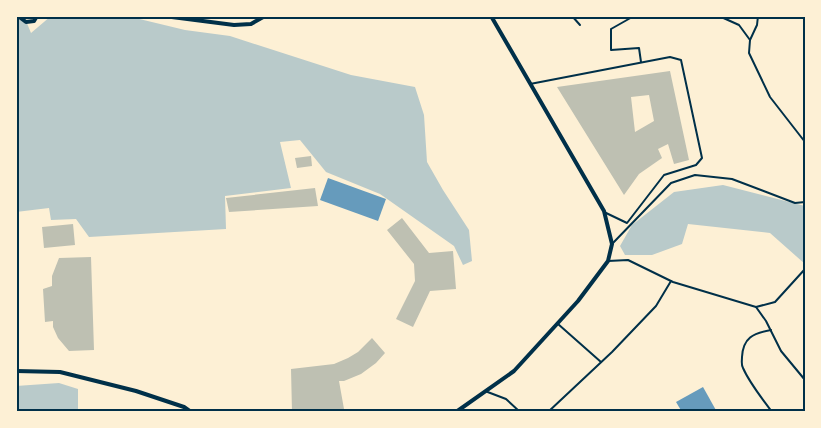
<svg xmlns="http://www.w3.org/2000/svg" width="821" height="428" font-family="Roboto,sans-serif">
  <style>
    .green { fill: #b9caca }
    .water { fill: #669bbc }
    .building { fill: #bec0b2; fill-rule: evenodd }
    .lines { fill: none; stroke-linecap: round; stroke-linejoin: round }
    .service { stroke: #003049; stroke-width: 2 }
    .minor { stroke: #003049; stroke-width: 4 }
    .neatline { fill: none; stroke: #003049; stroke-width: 2 }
  </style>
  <rect width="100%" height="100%" fill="#fdf0d5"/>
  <g class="green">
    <polygon points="16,16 24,16 31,33 51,16 127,16 185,30 230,36 351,75 415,87 424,115 427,162 443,190 469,230 472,261 463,265 454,246 380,194 326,172 300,140 280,142 291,188 225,196 226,229 89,237 76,219 51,220 49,208 16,212"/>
    <polygon points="723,185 805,206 805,264 770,233 688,224 682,244 652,255 625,255 620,246 632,225 674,192"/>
    <polygon points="59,383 78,389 78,412 16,412 16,386"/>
  </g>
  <g class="water">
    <polygon points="328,178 386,199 378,221 320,200"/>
    <polygon points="703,387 717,412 682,412 676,402"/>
  </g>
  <g class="building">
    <path d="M 670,71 L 689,160 L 674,164 L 668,144 L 658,149 L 662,158 L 639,174 L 624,195 L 557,87 ZM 649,95 L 654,121 L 635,132 L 631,97 Z"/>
    <polygon points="311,156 312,166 297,168 295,158"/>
    <polygon points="315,188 318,206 229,212 226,198"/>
    <polygon points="402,218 429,253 453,251 456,289 430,291 413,327 396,319 415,281 414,264 387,230"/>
    <polygon points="73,224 75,245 44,248 42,227"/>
    <polygon points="91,257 94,350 69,351 58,338 53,327 53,321 45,322 43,289 52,286 52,276 59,258"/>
    <polygon points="372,338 385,353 376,363 361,374 344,381 339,381 344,409 336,412 292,412 291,369 334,364 348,358 358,352"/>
  </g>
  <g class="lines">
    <g class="service">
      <polyline points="572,16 580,25"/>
      <polyline points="634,16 611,29 611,50 639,48 641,62"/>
      <polyline points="719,16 739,25 750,40"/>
      <polyline points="758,16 757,25 750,40 749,53 770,97 805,142"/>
      <polyline points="530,84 670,57 681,60 702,158 696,165 664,175 627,223 604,212"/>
      <polyline points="612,244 671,183 695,175 732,179 795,203 805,202"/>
      <polyline points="608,261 628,260 673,282 756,307 766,321 781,351 805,380"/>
      <polyline points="756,307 775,302 805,269"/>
      <polyline points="558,324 601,362"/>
      <path d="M 771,330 C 753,333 743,338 742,357 C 742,361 741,365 743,368 C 750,384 762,398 772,412"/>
      <polyline points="485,391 506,399 520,412"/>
      <polyline points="548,412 612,352 656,306 671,281"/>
    </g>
    <g class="minor">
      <polyline points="18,16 26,22 34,21 37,16"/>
      <polyline points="164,16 234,25 251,24 265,16"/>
      <polyline points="16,371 60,372 136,391 184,407 191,412"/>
      <polyline points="456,412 514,371 578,301 608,261 612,244 604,211 491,16"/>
    </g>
  </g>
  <rect width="821" height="428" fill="none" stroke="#fdf0d5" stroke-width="35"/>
  <rect x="18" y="18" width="786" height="392" class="neatline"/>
</svg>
